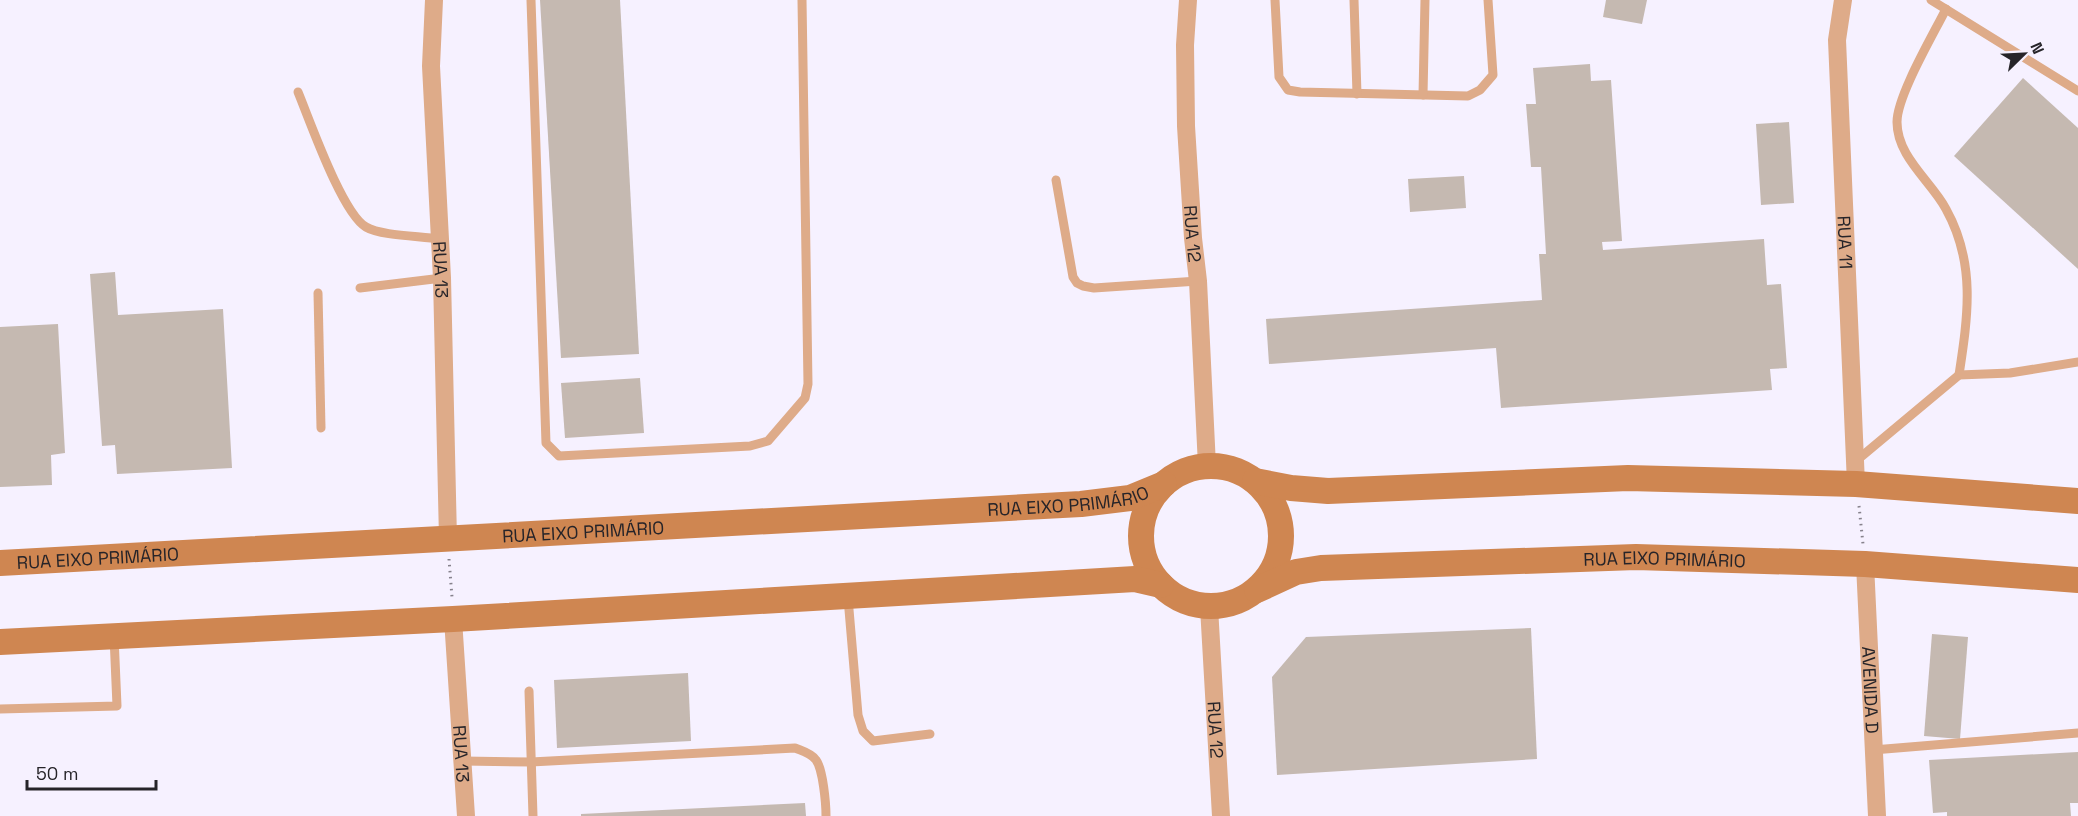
<svg xmlns="http://www.w3.org/2000/svg" width="2078" height="816" font-family="'Space Grotesk',sans-serif">
  <style>
    .building { fill: #c5b9b1 }
    .lines { fill: none; stroke-linecap: round; stroke-linejoin: round }
    .path { stroke: #86828c; stroke-width: 3; stroke-dasharray: 1.5 4.5; stroke-linecap: butt }
    .lane { stroke: #deab89; stroke-width: 9 }
    .street { stroke: #deab89; stroke-width: 18 }
    .secondary { stroke: #cf8651; stroke-width: 26 }
    .labels { text-anchor: middle; dominant-baseline: central; stroke-width: 6; stroke-linejoin: round; paint-order: stroke }
    .street-label { font-size: 18px; fill: #262429; stroke: #f6f1ff }
  </style>
  <rect width="100%" height="100%" fill="#f6f1ff"/>
  <g class="building">
    <polygon points="540,0 620,0 639,354 561,358"/>
    <polygon points="1606,0 1647,0 1642,24 1603,17"/>
    <polygon points="1590,64 1591,81 1611,80 1622,241 1602,242 1603,250 1764,239 1767,285 1781,284 1787,368 1770,369 1772,390 1501,408 1496,348 1269,364 1266,319 1542,300 1539,254 1546,254 1541,167 1531,167 1526,104 1536,104 1533,68"/>
    <polygon points="2023,78 2078,128 2078,269 1954,156"/>
    <polygon points="1789,122 1794,203 1761,205 1756,124"/>
    <polygon points="1464,176 1466,208 1410,212 1408,179"/>
    <polygon points="115,272 118,315 223,309 232,468 117,474 115,445 102,446 90,274"/>
    <polygon points="58,324 65,453 51,455 52,485 0,487 0,327"/>
    <polygon points="640,378 644,433 565,438 561,383"/>
    <polygon points="1531,628 1537,759 1277,775 1272,677 1306,637"/>
    <polygon points="1932,634 1968,637 1960,739 1924,736"/>
    <polygon points="688,673 691,741 557,748 554,680"/>
    <polygon points="2078,752 2078,803 2070,803 2071,816 1947,816 1947,812 1933,813 1929,760"/>
    <polygon points="805,803 806,816 581,816 581,814"/>
  </g>
  <g class="lines">
    <g class="path">
      <polyline points="1859,506 1863,544"/>
      <polyline points="449,559 452,597"/>
    </g>
    <g class="lane">
      <polyline points="531,0 546,443 559,456 750,446 768,441 805,398 808,384 802,0"/>
      <polyline points="1275,0 1279,77 1288,90 1300,92 1468,96 1480,90 1493,75 1488,0"/>
      <polyline points="1354,0 1357,94"/>
      <polyline points="1931,0 2078,91"/>
      <path d="M 1946,9 C 1933,35 1897,96 1897,122 C 1897,157 1931,181 1946,209 C 1976,263 1968,316 1959,375"/>
      <path d="M 298,92 C 310,121 342,213 366,227 C 381,236 421,236 439,239"/>
      <polyline points="1423,95 1425,0"/>
      <polyline points="1056,180 1073,277 1077,283 1083,286 1094,288 1198,281"/>
      <polyline points="360,288 442,278"/>
      <polyline points="318,293 321,428"/>
      <polyline points="1856,461 1959,375 2010,373 2078,362"/>
      <polyline points="848,598 858,715 863,731 873,741 930,734"/>
      <polyline points="529,691 533,816"/>
      <polyline points="0,709 117,706 114,636"/>
      <polyline points="1873,750 2078,733"/>
      <path d="M 463,761 L 531,762 L 795,748 C 802,751 811,753 816,760 C 823,769 826,804 826,816"/>
    </g>
    <g class="street">
      <path id="s1" d="M 434,0 L 431,66 L 442,278 L 448,539"/>
      <path id="s2" d="M 1188,0 L 1185,45 L 1186,126 L 1193,238 L 1198,281 L 1207,466"/>
      <path id="s3" d="M 1843,0 L 1837,40 L 1856,484"/>
      <path id="s4" d="M 1865,564 L 1877,816"/>
      <path id="s5" d="M 1209,607 L 1221,816"/>
      <path id="s6" d="M 453,619 L 466,816"/>
    </g>
    <g class="secondary">
      <circle cx="1211" cy="536" r="70"/>
      <polyline points="1255,481 1291,488 1328,491 1628,478 1856,484 2078,501"/>
      <path id="s7" d="M 0,563 L 1081,504 L 1130,498 L 1164,484"/>
      <path id="s8" d="M 1257,590 L 1296,572 L 1321,568 L 1636,557 L 1865,564 L 2078,580"/>
      <polyline points="0,642 453,619 1135,579 1161,585"/>
    </g>
  </g>
  <g class="labels">
    <g class="street-label">
      <text stroke="none"><textPath href="#s2" startOffset="234">RUA 12</textPath></text>
      <text stroke="none"><textPath href="#s3" startOffset="243">RUA 11</textPath></text>
      <text stroke="none"><textPath href="#s1" startOffset="270">RUA 13</textPath></text>
      <text stroke="none"><textPath href="#s7" startOffset="1070">RUA EIXO PRIMÁRIO</textPath></text>
      <text stroke="none"><textPath href="#s7" startOffset="584">RUA EIXO PRIMÁRIO</textPath></text>
      <text stroke="none"><textPath href="#s7" startOffset="98">RUA EIXO PRIMÁRIO</textPath></text>
      <text stroke="none"><textPath href="#s8" startOffset="412">RUA EIXO PRIMÁRIO</textPath></text>
      <text stroke="none"><textPath href="#s4" startOffset="126">AVENIDA D</textPath></text>
      <text stroke="none"><textPath href="#s5" startOffset="123">RUA 12</textPath></text>
      <text stroke="none"><textPath href="#s6" startOffset="135">RUA 13</textPath></text>
    </g>
  </g>
  <g transform="translate(2024 54) rotate(66)" stroke="#f6f1ff" stroke-width="4.5" paint-order="stroke">
  <path d="M0-4.5L10 22L0 15L-10 22Z" fill="#262429"/>
  <text y="-9" font-size="16" font-weight="bold" text-anchor="middle" fill="#262429">N</text>
  </g>
  <path d="M27 780v9h129v-9" fill="none" stroke="#262429" stroke-width="3"/>
  <text x="36" y="780" font-size="18" fill="#262429" stroke="#f6f1ff" stroke-width="4.5" paint-order="stroke">50 m</text>
</svg>
